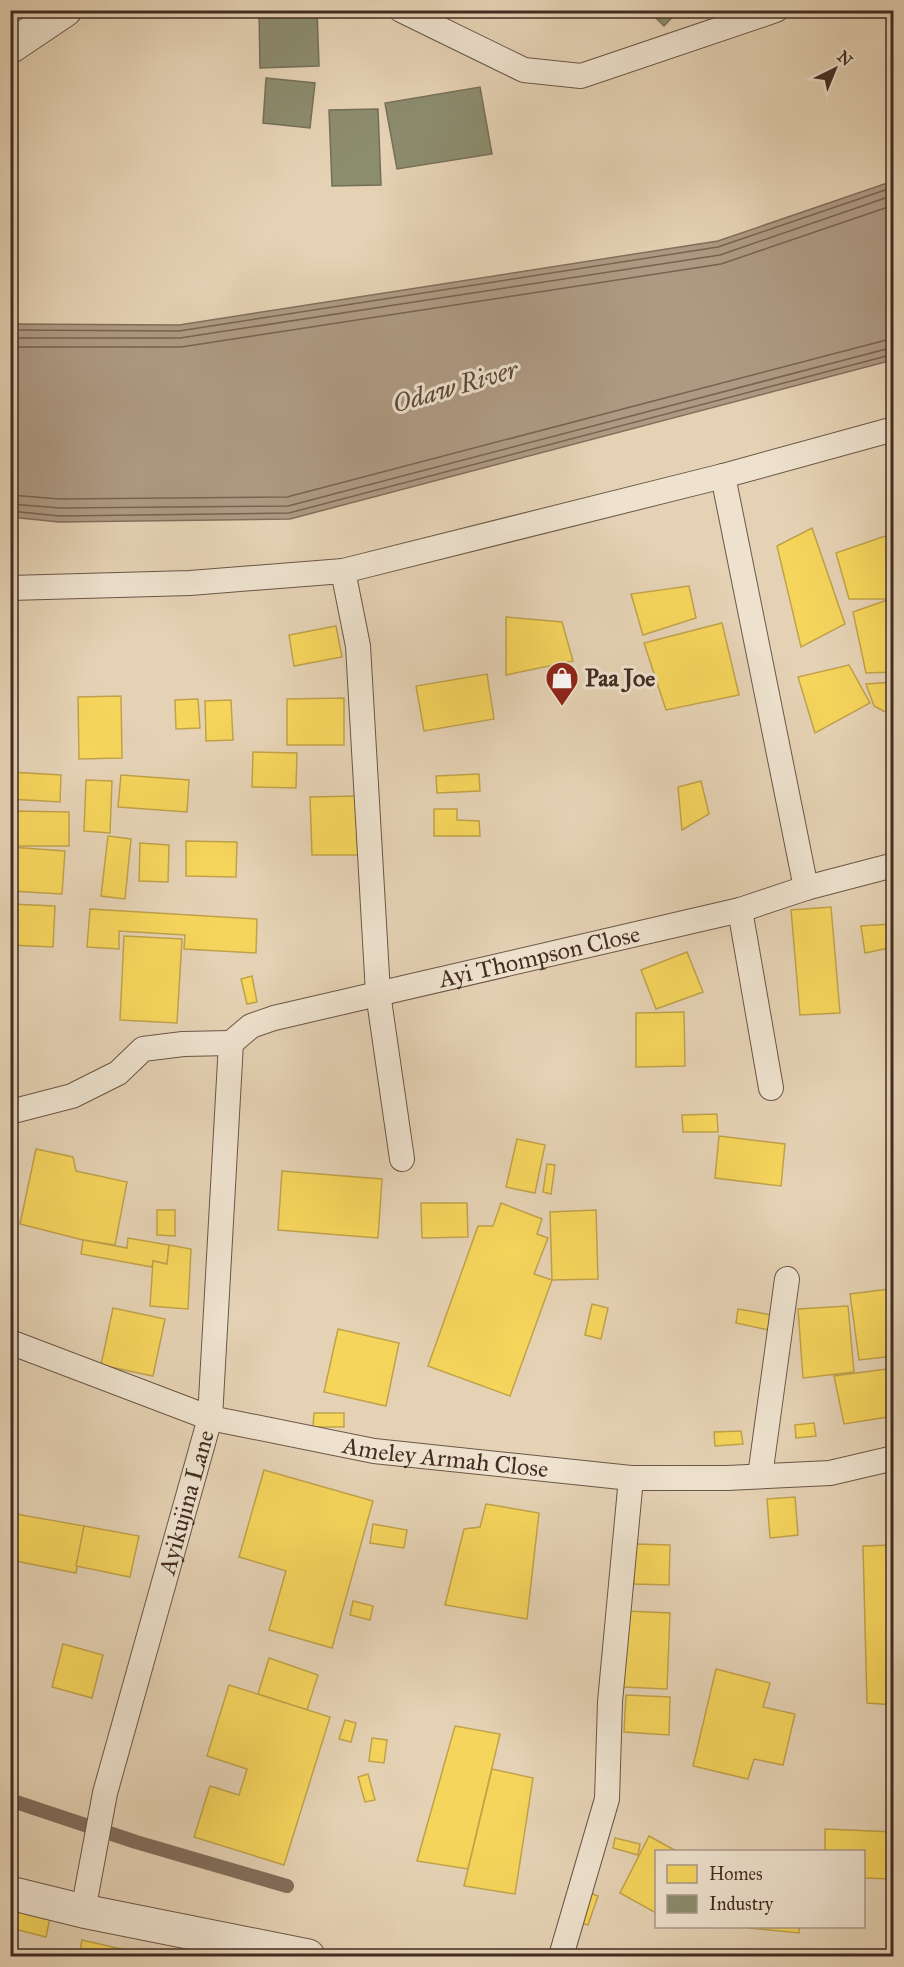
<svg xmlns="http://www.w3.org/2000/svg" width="904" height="1967" font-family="'IM FELL Great Primer',serif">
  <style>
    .water { fill: #ae9a83; stroke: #836e5d; stroke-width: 1.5 }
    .homes { fill: #f6d55c; stroke: #c0a24b; stroke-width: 1.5 }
    .industry { fill: #8c8c6e; stroke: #766f58; stroke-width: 1.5 }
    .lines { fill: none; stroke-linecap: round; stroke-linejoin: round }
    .shore { stroke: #786353; stroke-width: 1.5 }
    .stream { stroke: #836e5d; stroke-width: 14 }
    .lane-casing { stroke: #6b5647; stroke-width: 26 }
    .street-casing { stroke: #6b5647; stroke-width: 35 }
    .lane { stroke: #eee2ce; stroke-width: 24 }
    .street { stroke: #eee2ce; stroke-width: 33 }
    .labels { text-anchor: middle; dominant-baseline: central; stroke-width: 6; stroke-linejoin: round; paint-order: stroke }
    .poi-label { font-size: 24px; font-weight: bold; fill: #422c23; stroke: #eee2ce; text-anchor: start }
    .street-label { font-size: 24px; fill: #422c23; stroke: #eee2ce }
    .water-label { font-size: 26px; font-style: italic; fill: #5d483b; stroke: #eee2ce }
  </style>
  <rect width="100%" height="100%" fill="#e5d2b4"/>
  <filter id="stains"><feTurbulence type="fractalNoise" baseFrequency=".00333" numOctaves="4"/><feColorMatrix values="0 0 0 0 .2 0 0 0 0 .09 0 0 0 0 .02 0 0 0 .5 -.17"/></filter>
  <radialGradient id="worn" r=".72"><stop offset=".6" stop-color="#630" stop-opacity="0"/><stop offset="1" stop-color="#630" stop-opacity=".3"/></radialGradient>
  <polygon class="water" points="893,181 893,360 290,519 59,522 11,517 11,324 179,325 718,241"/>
  <g class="homes">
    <polygon points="812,528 845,624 801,647 777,546"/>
    <polygon points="894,533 894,599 849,599 836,553"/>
    <polygon points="689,586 696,618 643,635 631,594"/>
    <polygon points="890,599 894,611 894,672 866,673 853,612"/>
    <polygon points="506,617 562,622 573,661 506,675"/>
    <polygon points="722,623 739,695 666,710 644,643"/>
    <polygon points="336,626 342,657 294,666 289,635"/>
    <polygon points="849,665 870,703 815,733 798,677"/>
    <polygon points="487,674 494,719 424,731 416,686"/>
    <polygon points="894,682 894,715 891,715 874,706 866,684"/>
    <polygon points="121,696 122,758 79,759 78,697"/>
    <polygon points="344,698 344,745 287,745 287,699"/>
    <polygon points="198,699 200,728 176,729 175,700"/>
    <polygon points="231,700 233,740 206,741 205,701"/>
    <polygon points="253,752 297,753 296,788 252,787"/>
    <polygon points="10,772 61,775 60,802 10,799"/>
    <polygon points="479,774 480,791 437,793 436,776"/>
    <polygon points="121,775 189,780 187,812 118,807"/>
    <polygon points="86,780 112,781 110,833 84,831"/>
    <polygon points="701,781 709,814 682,830 678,787"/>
    <polygon points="361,796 362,855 312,855 310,797"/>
    <polygon points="434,809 457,809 457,820 479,821 480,836 434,836"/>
    <polygon points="14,811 69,812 69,846 13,846"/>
    <polygon points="108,836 131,839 125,899 101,896"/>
    <polygon points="186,841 237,842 236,877 186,876"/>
    <polygon points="140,843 169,845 168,882 139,881"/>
    <polygon points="10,847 65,851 62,894 10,891"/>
    <polygon points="10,904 55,906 53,947 10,945"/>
    <polygon points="831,907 840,1013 800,1015 791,910"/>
    <polygon points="90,909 257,919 256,953 184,949 185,935 119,931 119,949 87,947"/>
    <polygon points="891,924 894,947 865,953 861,926"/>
    <polygon points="124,936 182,939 177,1023 120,1020"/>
    <polygon points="687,952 703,992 656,1009 641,970"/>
    <polygon points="252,976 257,1002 247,1004 241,979"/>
    <polygon points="684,1012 685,1066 636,1067 636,1013"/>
    <polygon points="717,1114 718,1132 683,1132 682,1115"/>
    <polygon points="719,1136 785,1144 781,1186 715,1178"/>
    <polygon points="517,1139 545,1145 535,1193 506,1187"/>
    <polygon points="36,1149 73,1157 76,1171 127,1182 115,1245 83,1240 20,1224"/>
    <polygon points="547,1164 555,1165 551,1194 543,1192"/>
    <polygon points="282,1171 382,1179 378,1238 278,1230"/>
    <polygon points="421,1203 467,1203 468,1237 422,1238"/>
    <polygon points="501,1203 542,1219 537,1234 548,1238 534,1274 552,1280 510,1396 428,1366 478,1226 493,1226"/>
    <polygon points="157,1210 175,1210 175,1236 157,1235"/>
    <polygon points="596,1210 598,1279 552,1280 550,1212"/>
    <polygon points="128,1238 169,1245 167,1264 153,1261 152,1267 81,1254 83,1240 127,1248"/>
    <polygon points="169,1245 191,1249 188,1309 150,1306 153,1261 167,1264"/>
    <polygon points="889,1289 894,1321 894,1356 859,1360 850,1294"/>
    <polygon points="592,1304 608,1308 601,1339 585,1335"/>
    <polygon points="848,1306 854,1372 803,1378 798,1309"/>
    <polygon points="113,1308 165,1319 153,1376 101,1365"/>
    <polygon points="738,1309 772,1315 769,1330 736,1323"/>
    <polygon points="338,1329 399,1343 386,1406 324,1392"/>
    <polygon points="894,1368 894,1416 844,1424 834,1376"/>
    <polygon points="314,1413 344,1413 344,1427 313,1427"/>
    <polygon points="814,1423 816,1436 796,1438 795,1425"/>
    <polygon points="741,1431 743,1444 715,1446 714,1432"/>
    <polygon points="264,1470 373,1501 332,1648 269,1630 286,1571 239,1557"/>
    <polygon points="795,1497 798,1535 770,1538 767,1499"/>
    <polygon points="486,1504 539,1513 527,1619 445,1605 464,1529 480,1527"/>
    <polygon points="10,1513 84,1526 76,1573 10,1560"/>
    <polygon points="373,1524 407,1530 404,1548 370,1543"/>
    <polygon points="84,1526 139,1536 130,1577 76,1566"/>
    <polygon points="635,1544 670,1545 669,1585 634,1584"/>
    <polygon points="894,1545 894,1705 867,1703 863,1546"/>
    <polygon points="353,1601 373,1606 370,1620 350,1615"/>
    <polygon points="626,1611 670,1613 667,1689 623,1687"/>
    <polygon points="63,1644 103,1655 92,1698 52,1687"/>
    <polygon points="269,1658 318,1675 307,1710 258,1694"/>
    <polygon points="716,1669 770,1683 763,1707 795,1714 783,1765 754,1759 748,1779 693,1766"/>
    <polygon points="229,1685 330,1717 284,1865 194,1837 210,1786 239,1795 247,1769 207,1756"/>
    <polygon points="626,1695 670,1697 669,1735 624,1732"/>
    <polygon points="345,1720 356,1723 351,1742 339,1739"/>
    <polygon points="455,1726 500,1734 468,1869 417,1861"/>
    <polygon points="372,1738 387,1740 384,1763 369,1761"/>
    <polygon points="492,1769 533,1778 515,1894 464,1886"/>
    <polygon points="368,1774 375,1800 365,1802 358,1777"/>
    <polygon points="825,1829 894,1832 894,1879 864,1878 864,1852 825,1852"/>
    <polygon points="649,1836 678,1852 656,1852 656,1913 620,1893"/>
    <polygon points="615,1838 640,1844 638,1855 613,1848"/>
    <polygon points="585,1891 598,1896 588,1925 575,1921"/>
    <polygon points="10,1899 52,1908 46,1937 10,1928"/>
    <polygon points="749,1926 799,1926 799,1933 749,1928"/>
    <polygon points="82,1940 144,1954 144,1956 79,1956"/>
  </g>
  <g class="industry">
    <polygon points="259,10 317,10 319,66 260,68"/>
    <polygon points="648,10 679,10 664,26"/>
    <polygon points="266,78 315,83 310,128 263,123"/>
    <polygon points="480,87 492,154 397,169 385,103"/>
    <polygon points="378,109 381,185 332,186 329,110"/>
  </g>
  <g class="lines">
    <g class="shore">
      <polyline points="10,330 179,331 718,247 894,187"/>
      <polyline points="10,338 180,338 720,255 894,195"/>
      <polyline points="10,347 181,347 721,264 894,205"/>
      <polyline points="10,495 60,499 287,497 894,338"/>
      <polyline points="10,504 60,508 288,506 894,347"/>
      <polyline points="10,511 60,516 289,513 894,354"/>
    </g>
    <polyline class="stream" points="10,1800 136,1842 287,1886"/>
    <g class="lane-casing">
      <g id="lane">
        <polyline points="401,10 524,70 581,76 776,10"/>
        <polyline points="723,476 806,888"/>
        <polyline points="343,571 358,646 378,993 402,1159"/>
        <polyline points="10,588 190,583 343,571 723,476 894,429"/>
        <polyline points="740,910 771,1088"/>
        <polyline points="10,1112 72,1096 118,1073 143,1049 183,1044 231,1043"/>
        <path id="s1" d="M 10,1342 L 210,1418 L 374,1451 L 631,1478 L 727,1478 L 830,1473 L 894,1458"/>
        <polyline points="760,1476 787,1279"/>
        <path id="s2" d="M 83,1911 L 105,1793 L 210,1418 L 231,1043 L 251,1026 L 274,1018 L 740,910 L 806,888 L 894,865"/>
        <polyline points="561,1956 607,1799 610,1702 631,1478"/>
      </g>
    </g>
    <g class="street-casing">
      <g id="street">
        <polyline points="10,47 65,10"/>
        <polyline points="10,1893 83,1911 308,1956"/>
      </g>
    </g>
    <use href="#lane" class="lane"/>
    <use href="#street" class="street"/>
  </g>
  <defs>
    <g id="shop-pin" transform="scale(1.725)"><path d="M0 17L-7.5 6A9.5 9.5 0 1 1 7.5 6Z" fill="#8f2418" stroke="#eee2ce"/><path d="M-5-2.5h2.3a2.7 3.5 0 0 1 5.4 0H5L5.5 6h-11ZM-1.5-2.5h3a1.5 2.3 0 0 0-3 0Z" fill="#fff"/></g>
  </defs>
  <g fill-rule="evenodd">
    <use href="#shop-pin" x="562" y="678"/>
  </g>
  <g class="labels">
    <g class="poi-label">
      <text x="585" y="678">Paa Joe</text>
    </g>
    <g class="street-label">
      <text stroke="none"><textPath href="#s2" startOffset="1208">Ayi Thompson Close</textPath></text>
      <text stroke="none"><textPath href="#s1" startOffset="453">Ameley Armah Close</textPath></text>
      <text stroke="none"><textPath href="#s2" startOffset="422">Ayikujina Lane</textPath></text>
    </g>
    <g class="water-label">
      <text transform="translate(455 386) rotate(-16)">Odaw River</text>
    </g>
  </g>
  <rect width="904" height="1967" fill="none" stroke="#e5d2b4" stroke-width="36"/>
  <rect x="12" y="12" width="880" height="1943" fill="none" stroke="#422c23" stroke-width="3"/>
  <rect x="18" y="18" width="868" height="1931" fill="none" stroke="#422c23" stroke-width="1.5"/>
  <rect x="655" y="1850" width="210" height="78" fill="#eee2ce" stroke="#a9998a" stroke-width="1.5"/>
  <rect x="667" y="1865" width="30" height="18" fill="#f6d55c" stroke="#a9998a" stroke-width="1.5"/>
  <text x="709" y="1880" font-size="18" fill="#422c23">Homes</text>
  <rect x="667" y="1895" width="30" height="18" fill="#8c8c6e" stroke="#a9998a" stroke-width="1.5"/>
  <text x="709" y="1910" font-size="18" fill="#422c23">Industry</text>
  <g transform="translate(835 69) rotate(43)" stroke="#eee2ce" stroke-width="4.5" paint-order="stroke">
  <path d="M0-4.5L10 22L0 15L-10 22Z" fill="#422c23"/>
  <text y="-9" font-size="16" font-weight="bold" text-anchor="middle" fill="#422c23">N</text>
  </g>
  <rect width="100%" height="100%" filter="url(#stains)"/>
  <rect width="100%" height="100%" fill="url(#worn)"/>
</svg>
